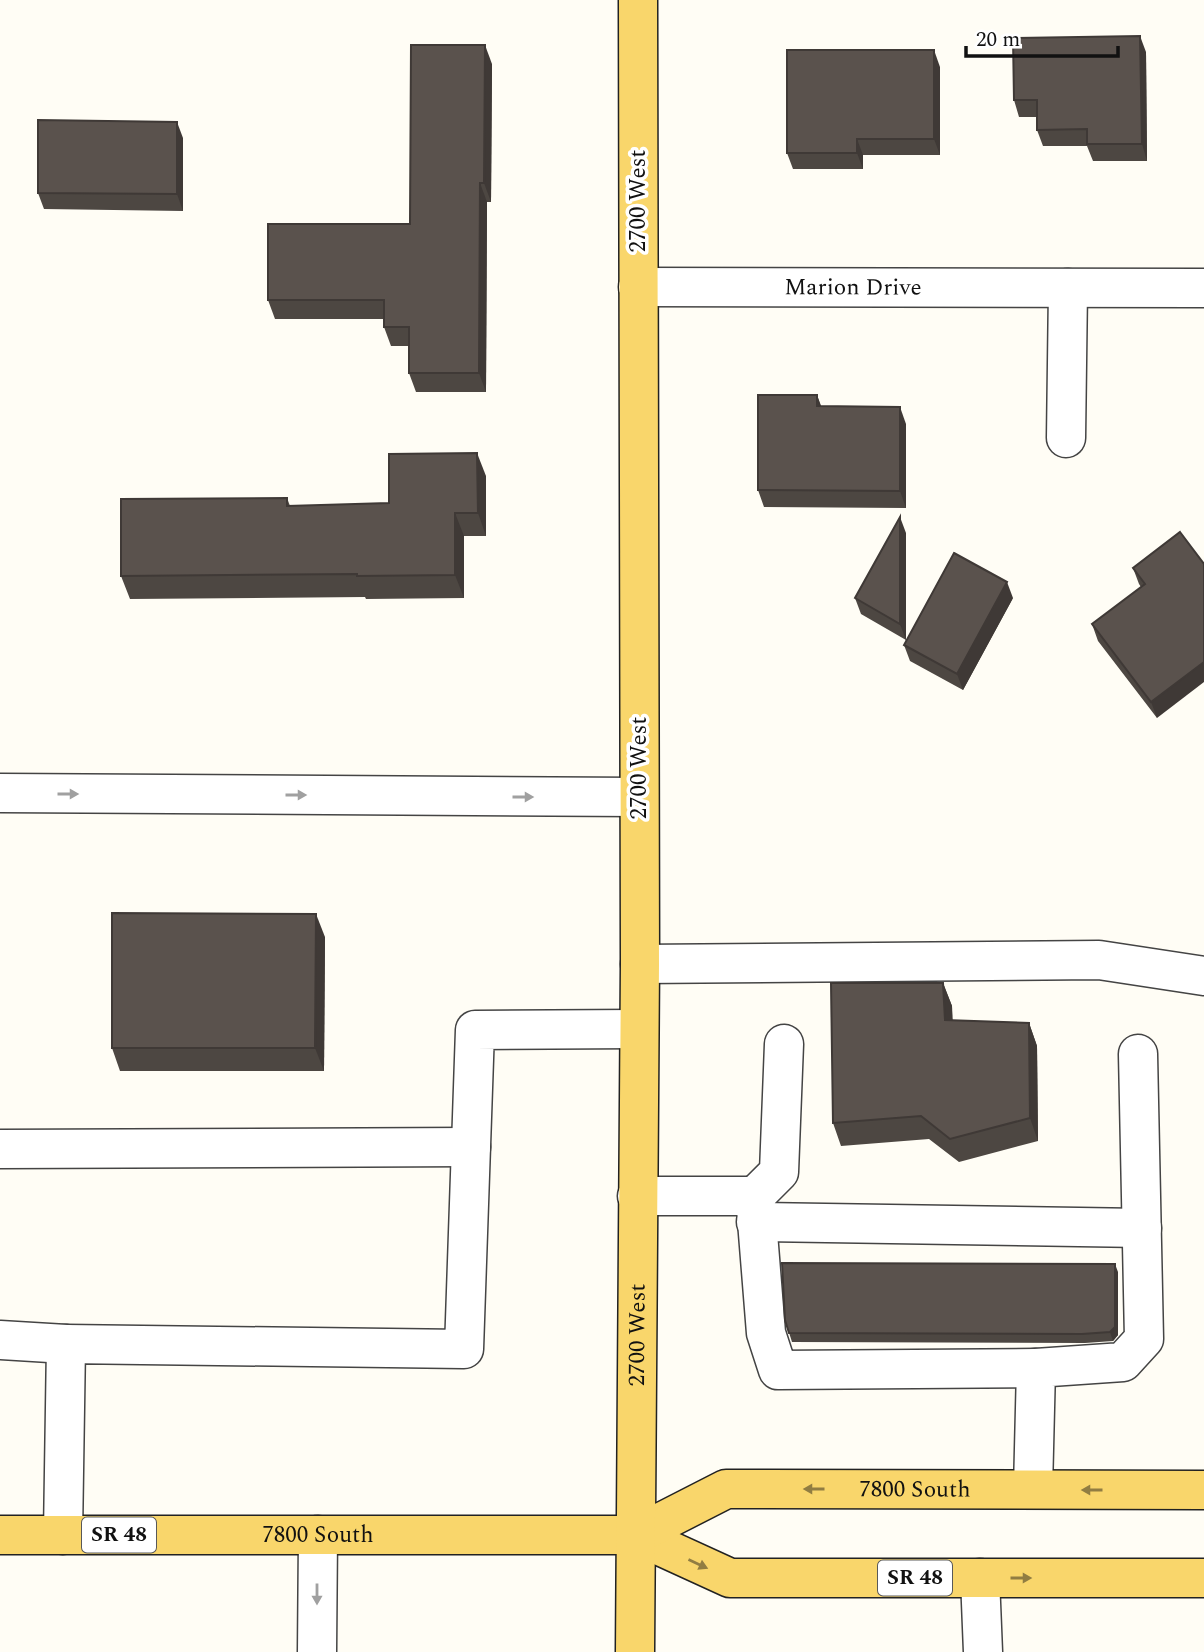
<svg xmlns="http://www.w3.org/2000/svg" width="1204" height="1652" font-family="Spectral,serif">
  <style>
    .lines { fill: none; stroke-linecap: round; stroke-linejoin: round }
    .minor-casing { stroke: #444; stroke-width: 41 }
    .major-casing { stroke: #222; stroke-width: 41 }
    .minor { stroke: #fff; stroke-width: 38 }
    .major { stroke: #f9d66b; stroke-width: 38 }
    .wall { fill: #4d4742 }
    .shaded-wall { fill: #3f3936 }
    .building { fill: #5a524d; stroke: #3f3936; stroke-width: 2 }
    .oneway { fill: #a0a0a0 }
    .oneway2 { fill: #917d42 }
    .labels { text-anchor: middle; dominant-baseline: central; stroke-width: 7; stroke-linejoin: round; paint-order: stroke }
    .shield { fill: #fff; stroke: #585858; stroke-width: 2 }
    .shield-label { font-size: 21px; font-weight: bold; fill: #111 }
    .street-label { font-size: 23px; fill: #111; stroke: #fff }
  </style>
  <rect width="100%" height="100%" fill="#fffdf5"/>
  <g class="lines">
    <g class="minor-casing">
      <g id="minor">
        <path id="s1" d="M 638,287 L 1204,288"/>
        <polyline points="1066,438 1068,288"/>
        <polyline points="0,793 639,797"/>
        <polyline points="640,964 1099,960 1204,976"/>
        <polyline points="0,1149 471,1147"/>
        <polyline points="637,1196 755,1196 766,1333 778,1370 1036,1368"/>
        <polyline points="755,1196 779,1172 784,1044"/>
        <polyline points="756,1222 1142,1228"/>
        <polyline points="0,1340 66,1344"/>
        <polyline points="1033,1489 1036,1368 1123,1362 1144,1339 1138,1054"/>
        <polyline points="63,1535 66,1344 464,1349 475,1030 638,1029"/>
        <polyline points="980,1578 983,1652"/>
        <polyline points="317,1652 318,1535"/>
      </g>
    </g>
    <g class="major-casing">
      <g id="major">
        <path id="s2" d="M 0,1535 L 636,1535 L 730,1578 L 1204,1578"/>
        <path id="s3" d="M 636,1535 L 726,1489 L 1204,1490"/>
        <path id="s4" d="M 635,1652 L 640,964 L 638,0"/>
      </g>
    </g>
    <use href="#minor" class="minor"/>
    <use href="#major" class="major"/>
  </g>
  <g class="wall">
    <polygon points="1146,52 1147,161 1093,161 1087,146 1043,146 1037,130 1037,117 1019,117 1014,100"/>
    <polygon points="492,64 491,202 487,202 486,392 416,392 409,373 409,346 391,346 384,327 384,319 275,319 268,300 410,224"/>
    <polygon points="940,67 940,155 863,155 863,169 793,169 787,153"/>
    <polygon points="183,138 183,211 44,209 38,193"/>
    <polygon points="817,395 821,407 906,424 906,508 764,507 758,490"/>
    <polygon points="486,476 486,536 464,536 464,598 366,599 365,597 130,599 121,576 287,498 290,506 389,503"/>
    <polygon points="1180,532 1157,718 1098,641 1092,624 1141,587 1139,584 1133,568"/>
    <polygon points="906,533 906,640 1013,598 963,690 910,661 904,645 906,640 861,614 855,598"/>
    <polygon points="325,937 324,1071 120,1071 112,1048"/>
    <polygon points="943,983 952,1006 952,1020 1029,1023 1037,1046 1038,1141 959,1162 929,1139 841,1146 833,1123"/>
    <polygon points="1118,1272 1118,1335 1113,1341 1085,1343 792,1342 785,1320"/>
  </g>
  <g class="shaded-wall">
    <polygon points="1140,36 1146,52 1147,161 1142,144"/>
    <polygon points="485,45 492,64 491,202 484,183"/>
    <polygon points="934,50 940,67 940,155 934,139"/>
    <polygon points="177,122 183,138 183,211 177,194"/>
    <polygon points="857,139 863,155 863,169 857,153"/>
    <polygon points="480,183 487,202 486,392 479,373"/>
    <polygon points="817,395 823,411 817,406"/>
    <polygon points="900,407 906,424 906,508 900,491"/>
    <polygon points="477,453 486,476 486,536 478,513"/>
    <polygon points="455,513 464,536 464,598 455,575"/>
    <polygon points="900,517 906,533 906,640 900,624"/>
    <polygon points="1007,582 1013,598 963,690 957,674"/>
    <polygon points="1204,662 1204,682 1157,718 1151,702"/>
    <polygon points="316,914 325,937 324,1071 315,1048"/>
    <polygon points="943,983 952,1006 954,1043 945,1020"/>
    <polygon points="1029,1023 1037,1046 1038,1141 1030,1118"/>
    <polygon points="1115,1264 1118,1272 1118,1335 1113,1341 1110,1332"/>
  </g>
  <g class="building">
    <polygon points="1140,36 1142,144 1087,144 1087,129 1037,130 1037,100 1014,100 1013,38"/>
    <polygon points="411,45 485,45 484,183 480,183 479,373 409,373 409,327 384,327 384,300 268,300 268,224 410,224"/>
    <polygon points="787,50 934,50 934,139 857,139 857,153 787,153"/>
    <polygon points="38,120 177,122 177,194 38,193"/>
    <polygon points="758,395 817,395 817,406 900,407 900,491 758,490"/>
    <polygon points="477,453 478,513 455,513 455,575 357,576 357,574 121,576 121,499 287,498 287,506 389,503 389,454"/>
    <polygon points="900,517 900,624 855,598"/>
    <polygon points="1180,532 1204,564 1204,662 1151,702 1092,624 1145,584 1133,568"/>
    <polygon points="954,553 1007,582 957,674 904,645"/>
    <polygon points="112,913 316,914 315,1048 112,1048"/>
    <polygon points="831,983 943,983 945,1020 1029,1023 1030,1118 950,1139 921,1116 833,1123"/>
    <polygon points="782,1263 1115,1264 1115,1327 1110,1332 1082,1334 789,1333 785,1320"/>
  </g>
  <defs><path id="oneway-solid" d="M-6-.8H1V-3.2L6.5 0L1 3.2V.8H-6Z" transform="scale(1.75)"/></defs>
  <g class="oneway">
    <use href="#oneway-solid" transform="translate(68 794)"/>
    <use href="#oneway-solid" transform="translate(296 795)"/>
    <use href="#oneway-solid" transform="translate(523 797)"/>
    <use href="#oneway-solid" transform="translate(317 1594) rotate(90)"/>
  </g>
  <g class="oneway2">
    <use href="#oneway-solid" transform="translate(814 1489) rotate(180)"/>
    <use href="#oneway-solid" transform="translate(1092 1490) rotate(-180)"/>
    <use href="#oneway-solid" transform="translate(698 1564) rotate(25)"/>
    <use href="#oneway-solid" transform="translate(1021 1578)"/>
  </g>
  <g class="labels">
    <g class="shield">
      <rect x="82" y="1517.5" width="74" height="35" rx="5"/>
      <rect x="878" y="1560.5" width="74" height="35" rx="5"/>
    </g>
    <g class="shield-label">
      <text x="119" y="1535">SR 48</text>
      <text x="915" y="1578">SR 48</text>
    </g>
    <g class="street-label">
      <text transform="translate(638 201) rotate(-90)">2700 West</text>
      <text stroke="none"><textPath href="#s1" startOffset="215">Marion Drive</textPath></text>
      <text transform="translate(639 768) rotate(-90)">2700 West</text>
      <text stroke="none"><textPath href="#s4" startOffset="317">2700 West</textPath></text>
      <text stroke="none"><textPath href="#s3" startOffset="290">7800 South</textPath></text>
      <text stroke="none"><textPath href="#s2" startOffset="318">7800 South</textPath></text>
    </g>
  </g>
  <path d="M966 46v10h152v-10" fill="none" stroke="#111111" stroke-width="3.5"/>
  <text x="976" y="46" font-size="21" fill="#111111" stroke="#ffffff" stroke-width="5" paint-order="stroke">20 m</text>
</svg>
